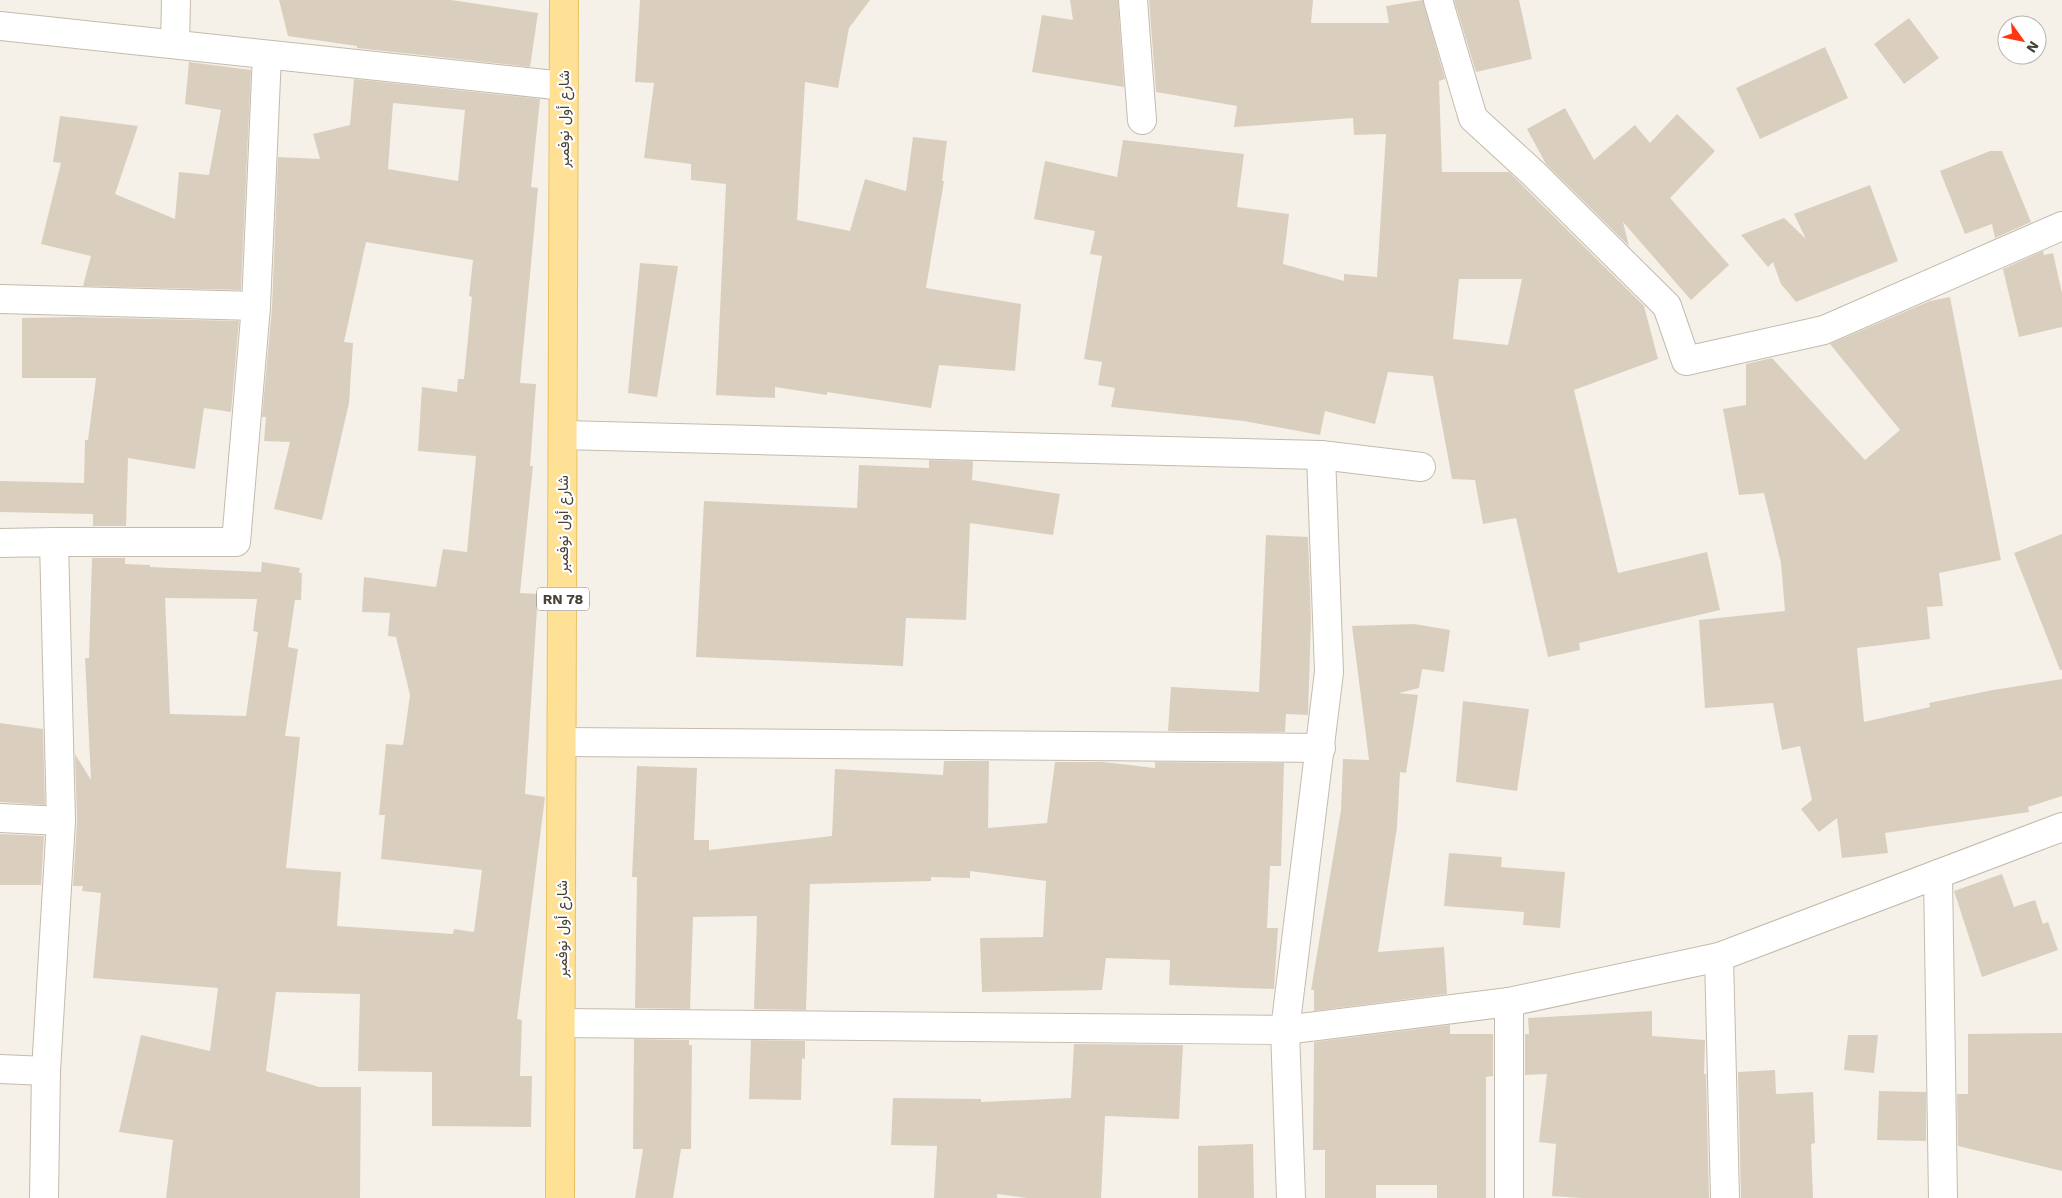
<svg xmlns="http://www.w3.org/2000/svg" width="2062" height="1198" font-family="'Work Sans',Vazirmatn,sans-serif">
  <style>
    .building { fill: #dacfbf; fill-rule: evenodd }
    .lines { fill: none; stroke-linecap: round; stroke-linejoin: round }
    .street-casing { stroke: #c4bbad; stroke-width: 30 }
    .primary-casing { stroke: #eac060; stroke-width: 30 }
    .street { stroke: #fff; stroke-width: 28 }
    .primary { stroke: #ffe196; stroke-width: 28 }
    .labels { text-anchor: middle; dominant-baseline: central; stroke-width: 4.5; stroke-linejoin: round; paint-order: stroke }
    .shield { fill: #fff; stroke: #7f7a72; stroke-width: 1 }
    .shield-label { font-size: 14px; font-weight: bold; fill: #484136 }
    .street-label { font-size: 15px; fill: #484136; stroke: #fff }
  </style>
  <rect width="100%" height="100%" fill="#f5f1e8"/>
  <g class="building">
    <polygon points="279,0 451,0 538,13 530,67 357,48 357,46 288,36"/>
    <polygon points="640,0 870,0 849,28 838,88 805,82 797,220 850,231 865,179 906,191 913,137 947,141 942,181 944,181 926,288 1021,304 1015,371 939,365 931,408 827,392 827,395 775,387 775,398 716,395 726,184 691,180 691,164 644,158 654,83 635,82"/>
    <polygon points="1070,0 1118,0 1124,87 1032,72 1042,15 1073,20"/>
    <path d="M 1149,0 L 1313,0 L 1311,23 L 1389,23 L 1386,6 L 1423,0 L 1445,79 L 1439,81 L 1442,172 L 1509,172 L 1644,306 L 1658,359 L 1574,390 L 1618,573 L 1707,552 L 1720,610 L 1579,643 L 1580,650 L 1548,657 L 1516,518 L 1483,524 L 1475,480 L 1452,479 L 1433,376 L 1388,372 L 1375,424 L 1325,411 L 1320,435 L 1244,421 L 1111,407 L 1115,388 L 1098,385 L 1102,362 L 1084,359 L 1102,256 L 1090,254 L 1095,231 L 1034,219 L 1045,161 L 1117,177 L 1123,140 L 1244,154 L 1237,207 L 1289,214 L 1283,264 L 1344,281 L 1344,274 L 1377,277 L 1386,134 L 1354,135 L 1353,118 L 1234,127 L 1237,106 L 1156,92 ZM 1459,279 L 1522,279 L 1508,345 L 1453,339 Z"/>
    <polygon points="1454,0 1519,0 1532,59 1476,72"/>
    <polygon points="1909,18 1939,58 1904,84 1874,44"/>
    <polygon points="1825,47 1848,98 1760,139 1736,88"/>
    <polygon points="189,62 251,70 241,290 83,286 91,256 41,244 61,163 53,162 60,116 138,126 115,194 175,219 179,172 209,175 221,110 185,104"/>
    <path d="M 354,79 L 540,99 L 531,187 L 538,188 L 520,383 L 536,384 L 530,466 L 533,466 L 520,593 L 538,594 L 525,794 L 545,797 L 517,1019 L 522,1020 L 520,1076 L 532,1076 L 531,1127 L 432,1126 L 432,1072 L 358,1071 L 360,994 L 276,992 L 266,1071 L 319,1087 L 361,1087 L 360,1198 L 166,1198 L 173,1140 L 119,1132 L 141,1035 L 210,1051 L 218,988 L 93,978 L 101,893 L 82,891 L 83,886 L 73,886 L 77,821 L 75,754 L 91,780 L 85,658 L 89,658 L 92,558 L 125,558 L 125,564 L 150,565 L 150,567 L 261,572 L 262,562 L 300,568 L 299,573 L 302,573 L 301,600 L 295,600 L 288,647 L 298,649 L 285,736 L 300,737 L 286,868 L 341,872 L 337,926 L 453,934 L 454,929 L 474,932 L 482,870 L 381,859 L 385,815 L 379,815 L 386,744 L 403,745 L 410,695 L 396,637 L 388,636 L 390,613 L 362,612 L 364,577 L 436,587 L 443,549 L 467,552 L 476,456 L 418,451 L 422,387 L 457,392 L 458,379 L 464,379 L 472,297 L 469,296 L 473,260 L 366,242 L 344,342 L 353,343 L 349,403 L 322,520 L 274,509 L 290,442 L 264,441 L 266,417 L 262,417 L 272,307 L 278,157 L 320,159 L 313,134 L 350,125 ZM 393,103 L 465,110 L 458,181 L 388,169 ZM 165,598 L 257,599 L 253,631 L 258,632 L 246,716 L 170,714 Z"/>
    <polygon points="1565,108 1594,160 1635,125 1650,143 1677,114 1715,151 1670,198 1729,265 1691,300 1623,222 1629,246 1546,164 1527,129"/>
    <polygon points="1990,151 2002,151 2031,222 1995,238 1992,224 1965,234 1940,171"/>
    <polygon points="1870,185 1898,261 1796,302 1781,284 1773,262 1768,267 1741,235 1784,218 1806,239 1794,214"/>
    <polygon points="2043,251 2044,255 2053,253 2062,293 2062,327 2019,337 2003,269"/>
    <polygon points="640,263 678,266 657,397 628,393"/>
    <polygon points="1950,297 2001,560 1939,573 1943,606 1927,607 1930,639 1857,648 1864,722 1930,707 1929,703 1993,690 2062,679 2062,796 2028,807 2029,812 1885,833 1888,853 1842,858 1837,818 1819,832 1801,809 1812,800 1800,746 1782,750 1773,703 1705,708 1699,620 1785,611 1781,563 1764,493 1739,495 1723,409 1746,405 1746,364 1772,358 1865,460 1900,430 1830,344 1930,301"/>
    <polygon points="75,317 239,321 231,412 204,408 195,469 128,458 126,526 93,526 93,514 0,512 0,481 84,483 85,440 88,440 96,378 22,378 22,318"/>
    <polygon points="929,460 973,461 972,480 1060,494 1053,535 970,523 966,620 906,618 903,666 696,657 704,501 857,508 859,465 929,468"/>
    <polygon points="2062,534 2062,670 2060,670 2014,553"/>
    <polygon points="1266,535 1308,537 1311,620 1308,715 1286,714 1285,732 1168,731 1171,687 1259,692"/>
    <polygon points="1414,624 1450,630 1444,672 1422,669 1419,688 1399,693 1418,695 1406,773 1400,772 1397,827 1378,952 1444,947 1447,994 1314,1011 1314,990 1311,990 1341,810 1343,759 1369,760 1352,626"/>
    <polygon points="1463,701 1529,709 1517,791 1456,782"/>
    <polygon points="0,723 43,729 45,805 0,802"/>
    <polygon points="944,761 989,761 988,828 1047,823 1055,762 1103,762 1155,768 1155,762 1284,763 1281,866 1270,866 1267,928 1278,928 1274,989 1169,985 1170,960 1106,958 1102,990 982,992 980,938 1043,937 1046,881 970,871 970,878 931,877 931,881 810,884 806,1010 754,1009 757,916 693,917 690,1009 635,1008 637,877 632,877 637,766 697,768 694,840 709,840 709,850 832,836 835,769 943,775"/>
    <polygon points="0,834 44,836 41,885 0,885"/>
    <polygon points="1449,853 1502,857 1501,867 1565,872 1560,928 1523,925 1524,912 1444,906"/>
    <polygon points="2002,874 2014,907 2035,900 2043,924 2048,922 2058,950 1982,977 1954,891"/>
    <polygon points="1652,1011 1652,1036 1705,1040 1704,1074 1706,1074 1709,1198 1582,1198 1552,1196 1556,1144 1539,1142 1547,1074 1525,1075 1525,1034 1529,1034 1528,1018"/>
    <polygon points="1450,1025 1450,1034 1493,1034 1493,1076 1486,1077 1486,1198 1437,1198 1437,1185 1376,1185 1376,1198 1325,1198 1325,1150 1313,1150 1314,1042"/>
    <polygon points="2062,1033 2062,1171 1958,1146 1957,1094 1968,1094 1968,1034"/>
    <polygon points="1848,1035 1878,1035 1874,1073 1844,1070"/>
    <polygon points="634,1039 689,1040 689,1045 692,1045 691,1149 681,1149 673,1198 635,1198 643,1149 633,1149"/>
    <polygon points="751,1040 805,1041 805,1059 802,1058 801,1100 749,1099"/>
    <polygon points="1074,1044 1183,1045 1179,1119 1105,1116 1101,1198 1027,1198 997,1194 997,1198 934,1198 937,1146 891,1145 893,1098 981,1099 981,1102 1071,1098"/>
    <polygon points="1775,1070 1776,1094 1813,1092 1815,1143 1811,1144 1813,1198 1741,1198 1738,1072"/>
    <polygon points="1879,1091 1926,1092 1926,1141 1877,1140"/>
    <polygon points="1253,1144 1254,1198 1198,1198 1198,1146"/>
  </g>
  <g class="lines">
    <g class="street-casing">
      <g id="street">
        <polyline points="1133,0 1142,120"/>
        <polyline points="1438,0 1473,118 1534,174 1667,306 1686,361 1824,330 2062,226"/>
        <polyline points="0,26 564,86"/>
        <polyline points="175,44 176,0"/>
        <polyline points="0,299 256,306"/>
        <polyline points="563,435 1321,455"/>
        <polyline points="54,542 236,542 256,306 267,55"/>
        <polyline points="0,543 54,542 61,821 46,1071 44,1198"/>
        <polyline points="563,742 1321,748"/>
        <polyline points="0,818 61,821"/>
        <polyline points="1938,874 1943,1198"/>
        <polyline points="1719,957 1725,1198"/>
        <polyline points="1509,1002 1509,1198"/>
        <polyline points="561,1023 1285,1030 1509,1002 1719,957 2062,827"/>
        <polyline points="0,1069 46,1071"/>
        <polyline points="1291,1198 1285,1030 1329,672 1321,455 1421,467"/>
      </g>
    </g>
    <g class="primary-casing">
      <polyline id="primary" points="560,1198 564,0"/>
    </g>
    <use href="#street" class="street"/>
    <use href="#primary" class="primary"/>
  </g>
  <g class="labels">
    <rect class="shield" x="537" y="587.5" width="52" height="23" rx="4"/>
    <g class="shield-label">
      <text x="563" y="599">RN 78</text>
    </g>
    <g class="street-label">
      <text transform="translate(564 119) rotate(-90)">شارع أول نوفمبر</text>
      <text transform="translate(563 524) rotate(-90)">شارع أول نوفمبر</text>
      <text transform="translate(562 929) rotate(-90)">شارع أول نوفمبر</text>
    </g>
  </g>
  <g transform="translate(2022 40) rotate(123)"><circle r="24" fill="#ffffff" stroke="#b6b3af"/>
  <path d="M0-4L9 19L0 12L-9 19Z" fill="#ff3614"/>
  <text y="-8" font-size="14" font-weight="bold" text-anchor="middle" fill="#484136">N</text>
  </g>
</svg>
